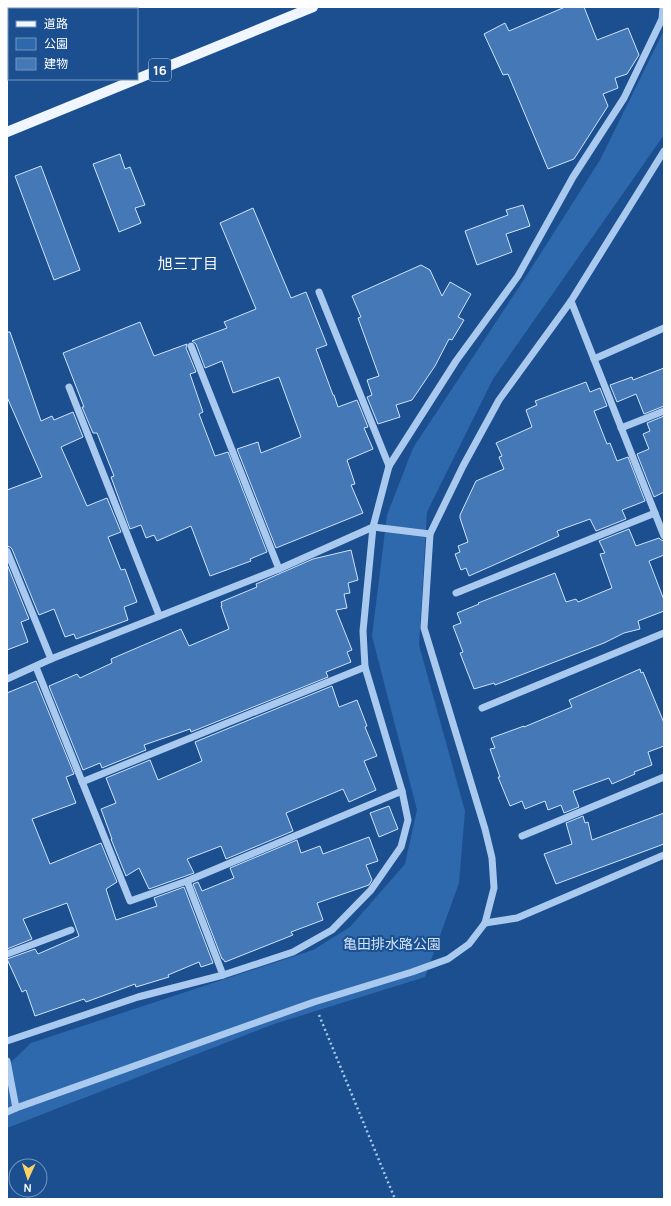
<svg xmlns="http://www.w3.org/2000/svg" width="671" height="1206" font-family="Manrope,'Noto Sans JP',sans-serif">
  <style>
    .green { fill: #2e69ad }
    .building { fill: #4478b7; stroke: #cfe3fa }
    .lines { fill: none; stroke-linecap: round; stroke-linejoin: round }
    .path { stroke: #a9c9ee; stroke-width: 2.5; stroke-dasharray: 2 3; stroke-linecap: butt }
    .minor { stroke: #a9c9ee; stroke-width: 7 }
    .major { stroke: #f0f6ff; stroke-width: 10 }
    .labels { text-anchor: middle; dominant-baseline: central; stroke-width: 4; stroke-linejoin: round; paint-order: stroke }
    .shield { fill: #1b4f8f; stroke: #bbcadd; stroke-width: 1 }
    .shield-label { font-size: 13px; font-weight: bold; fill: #fff }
    .park-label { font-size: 14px; fill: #cfe3fa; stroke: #1b4f8f }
    .neighbourhood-label { font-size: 15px; fill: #fff; stroke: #1b4f8f }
  </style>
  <rect width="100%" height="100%" fill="#1b4f8f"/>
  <polygon class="green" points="664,30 664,135 493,379 427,512 419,645 465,811 459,883 425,977 274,1024 7,1128 7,1066 31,1043 313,950 350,927 405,864 417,810 372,636 387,515 413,448 525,278 600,160"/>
  <g class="building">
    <polygon points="565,7 584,7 597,40 628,28 639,55 627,74 615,78 618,88 603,94 608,106 574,159 548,169 508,74 503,75 484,34 505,23 509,31"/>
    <polygon points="120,154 125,169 130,167 145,205 135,208 141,223 119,232 93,164"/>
    <polygon points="41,166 80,270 54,280 15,176"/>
    <polygon points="523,205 530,226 506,234 512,252 477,265 465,231 508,215 506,210"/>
    <polygon points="253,208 291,298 306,292 327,345 316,349 333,395 334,395 338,407 357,400 368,427 364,428 373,449 347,460 355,484 351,485 363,513 276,548 237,449 258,442 261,453 301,437 279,377 233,393 222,361 205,368 196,344 192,341 227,328 224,322 256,309 220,223"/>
    <polygon points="421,265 430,270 442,296 450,282 471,294 458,317 464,320 452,340 449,339 435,366 412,400 396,405 400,417 378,424 367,397 372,395 367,380 379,376 358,318 361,317 352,296"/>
    <polygon points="140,322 154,356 187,344 186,348 196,372 190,374 203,412 199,414 215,456 228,452 267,552 250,559 251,561 210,576 191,526 157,541 154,535 146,538 141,525 130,529 111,477 114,476 97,433 93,433 82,407 84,407 63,353"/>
    <polygon points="7,332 10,332 41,421 52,416 54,420 73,412 83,437 61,447 87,506 107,498 121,532 108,537 121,570 125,569 137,602 124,607 128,620 76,639 74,634 65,637 54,609 39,615 12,549 10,547 7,546 7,490 42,477 7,397"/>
    <polygon points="664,368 664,406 644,414 636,394 617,402 610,385 632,377 633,380"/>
    <polygon points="586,382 590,392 600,388 607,406 594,411 607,444 610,443 617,461 628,457 645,501 622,510 626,519 596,531 590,519 557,531 559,536 469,576 466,568 461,570 455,554 460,552 458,546 468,542 460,518 460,515 476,481 504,469 499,457 502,456 496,443 532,427 526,410 537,405 535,401"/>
    <polygon points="664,416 664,492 654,497 637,454 649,449 643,434 650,431 647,423"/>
    <polygon points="629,529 636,546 659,538 661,540 664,541 664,555 649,561 664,600 664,611 638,621 640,629 624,633 604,643 495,685 494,683 474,689 460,653 463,652 453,626 461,623 457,613 479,604 478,603 555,573 566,602 576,599 578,602 612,588 600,554 605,553 599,541"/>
    <polygon points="351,550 358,580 348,583 350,593 344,594 347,608 336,610 352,650 347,652 351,662 326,672 328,677 191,732 190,729 144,745 146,750 102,768 100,763 83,770 49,686 77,674 80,678 112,663 111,659 181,629 189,646 229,629 221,606 222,606 221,602 257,587 256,584 313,559"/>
    <polygon points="7,564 29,619 21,622 28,642 7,650"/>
    <polygon points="640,669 641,673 643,672 664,723 664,746 648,752 652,765 634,772 635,774 612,784 609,778 573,791 579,807 564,813 561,805 548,810 545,801 525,809 522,801 510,806 498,777 500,777 490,749 495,748 491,738 524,726 524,727 572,707 569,700"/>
    <polygon points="36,681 74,774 66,777 76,803 32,819 50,864 101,843 117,882 106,889 116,920 157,906 154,898 184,887 213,963 201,967 199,962 168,975 169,977 136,987 135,984 86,1002 84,999 35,1016 26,990 22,992 7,959 35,949 38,954 79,936 67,903 23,919 32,939 7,949 7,693"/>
    <polygon points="332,686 339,707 357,700 367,726 365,727 377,756 364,761 376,790 349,802 343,789 286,813 293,831 226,859 221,846 187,859 194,873 149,889 139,868 126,876 111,839 112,839 101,809 116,803 106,778 150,760 158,780 202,761 195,742"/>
    <polygon points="389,806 398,829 379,837 370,813"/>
    <polygon points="664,813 664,844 556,884 544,854 572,844 566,823 583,816 585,823 588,822 592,840"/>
    <polygon points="369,837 378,861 366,865 372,880 369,885 317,903 323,920 291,932 293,935 225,962 223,959 222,959 193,884 198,882 202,891 234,878 230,868 297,840 301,853 320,846 323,854"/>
  </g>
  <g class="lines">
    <polyline class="path" points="319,1015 395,1199"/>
    <g class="minor">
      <polyline points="319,292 389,466"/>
      <polyline points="571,301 664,536"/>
      <polyline points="191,346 279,569"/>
      <polyline points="594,359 664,328"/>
      <polyline points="69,387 159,615"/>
      <polyline points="621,428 664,411"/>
      <polyline points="7,551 51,659"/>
      <polyline points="456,593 655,513"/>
      <polyline points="36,667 130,901 187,881 402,791"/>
      <polyline points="7,679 51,659 279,569 373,527 430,534"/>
      <polyline points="482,708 664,633"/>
      <polyline points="82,782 365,667"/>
      <polyline points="522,836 664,777"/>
      <polyline points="187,881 223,975"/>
      <polyline points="485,923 517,918 664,855"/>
      <polyline points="7,954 71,930"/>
      <polyline points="7,1041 138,997 223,975 293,952 332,930 371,890 401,847 408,820 402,791 365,667 363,631 373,527 389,466 456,361 518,276 573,177 624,98 662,19 663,7"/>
      <polyline points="7,1061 16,1108"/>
      <polyline points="7,1112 16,1108 314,1002 412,972 448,959 469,944 485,923 494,888 492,858 485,829 424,628 430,534 463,466 499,400 571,301 664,151"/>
    </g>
    <polyline class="major" points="7,132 313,7"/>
  </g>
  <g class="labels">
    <rect class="shield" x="149" y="59" width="22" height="22" rx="3"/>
    <g class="shield-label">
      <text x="160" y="70">16</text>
    </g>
    <g class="park-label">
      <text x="392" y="943">亀田排水路公園</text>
    </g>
    <g class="neighbourhood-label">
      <text x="188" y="263">旭三丁目</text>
    </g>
  </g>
  <rect width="671" height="1206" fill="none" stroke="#ffffff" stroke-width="16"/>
  <rect x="8" y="8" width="130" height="72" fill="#1b4f8f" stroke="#7695bc"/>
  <rect x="16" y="21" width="20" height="6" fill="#f0f6ff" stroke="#7695bc"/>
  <text x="44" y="28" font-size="12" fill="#ffffff">道路</text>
  <rect x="16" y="38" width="20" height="12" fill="#2e69ad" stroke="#7695bc"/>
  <text x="44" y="48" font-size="12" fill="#ffffff">公園</text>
  <rect x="16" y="58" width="20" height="12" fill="#4478b7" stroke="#7695bc"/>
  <text x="44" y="68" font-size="12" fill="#ffffff">建物</text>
  <g transform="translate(28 1178) rotate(183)"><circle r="19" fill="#1b4f8f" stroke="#7695bc"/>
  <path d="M0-3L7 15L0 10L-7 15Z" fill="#ffd166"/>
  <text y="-6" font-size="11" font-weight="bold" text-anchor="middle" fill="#ffffff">N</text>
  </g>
</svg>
